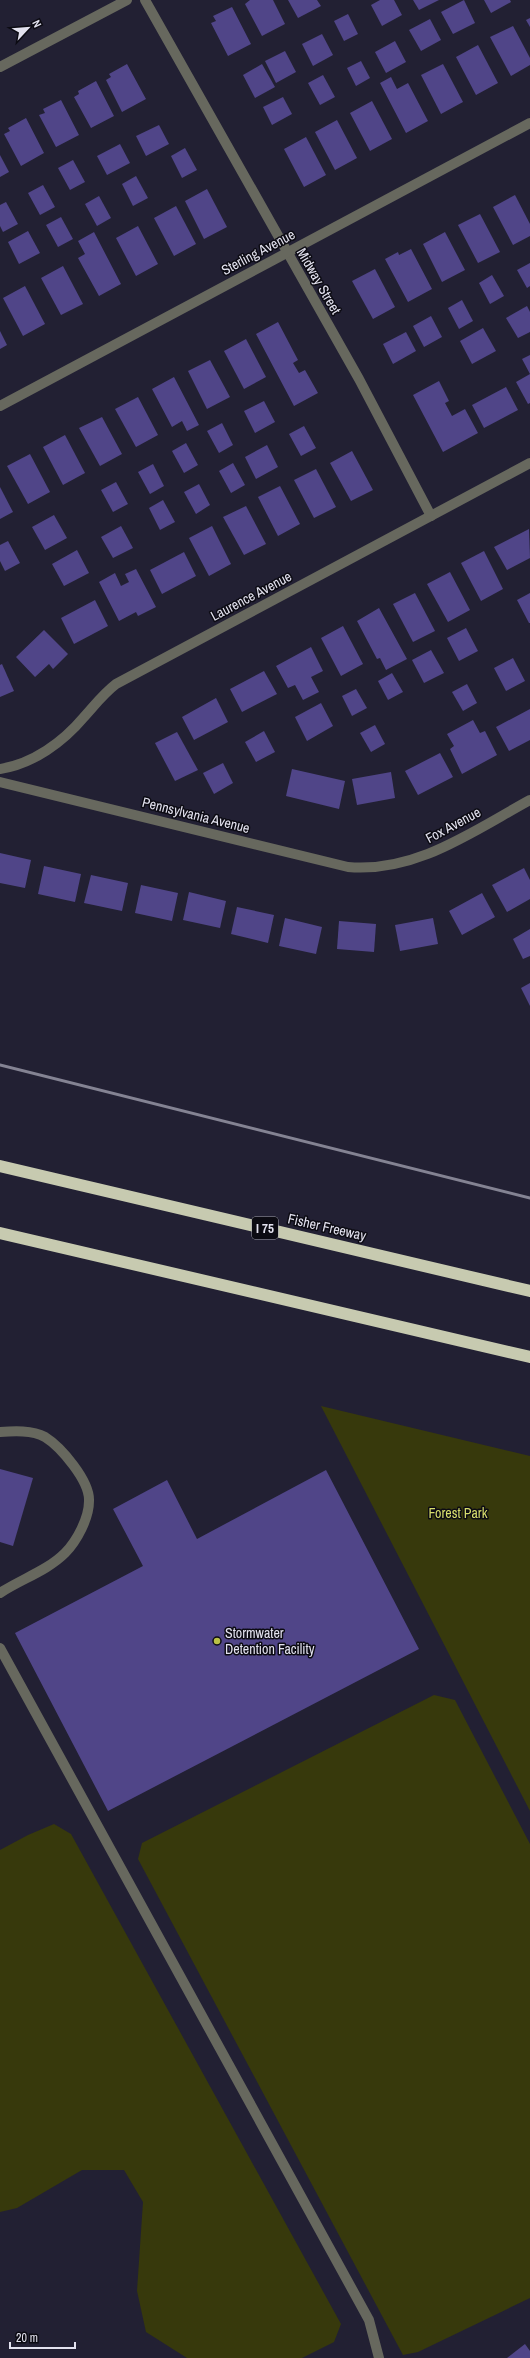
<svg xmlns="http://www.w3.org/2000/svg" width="530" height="2358" font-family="'Archivo Narrow',sans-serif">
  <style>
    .green { fill: #37390c }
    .building { fill: #504588 }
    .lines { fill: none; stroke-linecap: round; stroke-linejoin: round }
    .minor { stroke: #67685e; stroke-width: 10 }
    .highway { stroke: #c7cab0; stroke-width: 12 }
    .rail { stroke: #848393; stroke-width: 3 }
    .poi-dot { fill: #bac045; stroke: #0c0b13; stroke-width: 1.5 }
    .labels { text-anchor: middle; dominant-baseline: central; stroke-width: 3; stroke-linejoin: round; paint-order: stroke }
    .shield { fill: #0c0b13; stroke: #a2a2ad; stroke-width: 1 }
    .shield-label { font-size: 13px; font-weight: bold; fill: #e3e2ef }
    .street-label { font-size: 14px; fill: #e3e2ef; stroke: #0c0b13 }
    .park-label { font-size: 14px; fill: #d8de6d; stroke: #0c0b13 }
    .poi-label { font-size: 14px; fill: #e3e2ef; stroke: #0c0b13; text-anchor: start }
  </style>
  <rect width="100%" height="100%" fill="#222033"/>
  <g class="green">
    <polygon points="321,1406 530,1456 530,1811"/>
    <polygon points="434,1695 455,1700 530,1844 530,2298 418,2352 403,2355 138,1859 142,1843"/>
    <polygon points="54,1824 71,1834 341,2324 334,2342 302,2358 187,2358 146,2332 137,2291 143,2202 124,2170 82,2170 17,2208 0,2212 0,1850 28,1835"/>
  </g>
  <g class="building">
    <polygon points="250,0 273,0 285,24 262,36 245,4"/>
    <polygon points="288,0 317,0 321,6 298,18"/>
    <polygon points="380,0 394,0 402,15 382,26 371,5"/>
    <polygon points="413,0 439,0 419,10"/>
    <polygon points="464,0 475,23 453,34 441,12"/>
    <polygon points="484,0 510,0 511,2 491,13"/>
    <polygon points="232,7 251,44 228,56 211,23 216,21 213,16"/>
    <polygon points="348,14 358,34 344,41 334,21"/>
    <polygon points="530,18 530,27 526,20"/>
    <polygon points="430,19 441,40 421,51 409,30"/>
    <polygon points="513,26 530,58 530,65 511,76 490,37"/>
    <polygon points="322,34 333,55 313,66 302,44"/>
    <polygon points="395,41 406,62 386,73 375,52"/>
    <polygon points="478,45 498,83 476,95 456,57"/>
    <polygon points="285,51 296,72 276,83 265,61"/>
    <polygon points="361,61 370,78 356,86 347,68"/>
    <polygon points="127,64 146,99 122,112 106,80 111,77 109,74"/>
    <polygon points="262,64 275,87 255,98 243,75"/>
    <polygon points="443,64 463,102 441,114 421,75"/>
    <polygon points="323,75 335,97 320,105 308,83"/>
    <polygon points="391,77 397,89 408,83 428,121 406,133 380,83"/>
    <polygon points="96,81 114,116 91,128 74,97 79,94 78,91"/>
    <polygon points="283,97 292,114 272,125 263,107"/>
    <polygon points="61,100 79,135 56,147 39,115 45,113 43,109"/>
    <polygon points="372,101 392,139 370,151 350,113"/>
    <polygon points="26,118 44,153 21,166 4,134 10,131 8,128"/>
    <polygon points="337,120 357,158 335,170 315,132"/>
    <polygon points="159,125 169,144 146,156 136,136"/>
    <polygon points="306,137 326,175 304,187 284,149"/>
    <polygon points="120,144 130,163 107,175 97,156"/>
    <polygon points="185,148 197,170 182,178 171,156"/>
    <polygon points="0,155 9,172 0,177"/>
    <polygon points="73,160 85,182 70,190 58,168"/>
    <polygon points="136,176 148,198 133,206 122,184"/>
    <polygon points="43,185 55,207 40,215 28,193"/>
    <polygon points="207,189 227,227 204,239 185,201"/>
    <polygon points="515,195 530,224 530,236 513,245 493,207"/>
    <polygon points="99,196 111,218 97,226 85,204"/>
    <polygon points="6,202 18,224 3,232 0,226 0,205"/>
    <polygon points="176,206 196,244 174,256 154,218"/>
    <polygon points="480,214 500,252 478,263 458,225"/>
    <polygon points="61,217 73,239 58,247 46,225"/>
    <polygon points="138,226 158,264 136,276 116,238"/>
    <polygon points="28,231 40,253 19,264 8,242"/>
    <polygon points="94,232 121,284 99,296 78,258 85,254 78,241"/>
    <polygon points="445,232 465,270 442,282 423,244"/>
    <polygon points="411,249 432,289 408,302 385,259 398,252 399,255"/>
    <polygon points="530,263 530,286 527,288 517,270"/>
    <polygon points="63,266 83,304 61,315 41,278"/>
    <polygon points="375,269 395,307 373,319 352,281"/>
    <polygon points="492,275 504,296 490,304 479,283"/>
    <polygon points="25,286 45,324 23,336 3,298"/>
    <polygon points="462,300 473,321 459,329 448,308"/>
    <polygon points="527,306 530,312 530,332 518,338 506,318"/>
    <polygon points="431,316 442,337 424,347 413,326"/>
    <polygon points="278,322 298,360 293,363 299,373 305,370 318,393 294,406 256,334"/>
    <polygon points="483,328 496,351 472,364 460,341"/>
    <polygon points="0,331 7,345 0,349"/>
    <polygon points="406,332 416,351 393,364 383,344"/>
    <polygon points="246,339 266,377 244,389 224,351"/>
    <polygon points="530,355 530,374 522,359"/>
    <polygon points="210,360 230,397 207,409 188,371"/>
    <polygon points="530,374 530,403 528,404 516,382"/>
    <polygon points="174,377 199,425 187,431 182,421 172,427 152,389"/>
    <polygon points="439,381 449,401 445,403 452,416 465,409 478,433 443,452 413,395"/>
    <polygon points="506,387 518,410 484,428 472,405"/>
    <polygon points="138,397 158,435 136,447 115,409"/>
    <polygon points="264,401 275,422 255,433 244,411"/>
    <polygon points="102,417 122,454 100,466 79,428"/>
    <polygon points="222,423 233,445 219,453 207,431"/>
    <polygon points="304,426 316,448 301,456 289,434"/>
    <polygon points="65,435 85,473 63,485 43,447"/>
    <polygon points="186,443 198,465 184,473 172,451"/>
    <polygon points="267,445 278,467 256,479 245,457"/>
    <polygon points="352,451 373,490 351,501 330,463"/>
    <polygon points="30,454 50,492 28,504 7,466"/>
    <polygon points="233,463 245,485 231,493 219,471"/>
    <polygon points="153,464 164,486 150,494 138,472"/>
    <polygon points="316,469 336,507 314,518 294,480"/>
    <polygon points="116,482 128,504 113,512 101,490"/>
    <polygon points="199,484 210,505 196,514 184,492"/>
    <polygon points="280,486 300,524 278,536 258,497"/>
    <polygon points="0,487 13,512 0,519"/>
    <polygon points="163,500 175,522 160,530 149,508"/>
    <polygon points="246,506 266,544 244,555 223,517"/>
    <polygon points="54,515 67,538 45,550 32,527"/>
    <polygon points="121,526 133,548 113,558 101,537"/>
    <polygon points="212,526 231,564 209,576 189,538"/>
    <polygon points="529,529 530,558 507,570 494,547"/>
    <polygon points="8,541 20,563 5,571 0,561 0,545"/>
    <polygon points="77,550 89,573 64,586 52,564"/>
    <polygon points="484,551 503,589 481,601 461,563"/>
    <polygon points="184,552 196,576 162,594 150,570"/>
    <polygon points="136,569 156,607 138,616 136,612 119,621 99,582 115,573 121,586 129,582 125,574"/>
    <polygon points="450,572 470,610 448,622 427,584"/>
    <polygon points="415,593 435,631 413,642 393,604"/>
    <polygon points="530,593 530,623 529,623 517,600"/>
    <polygon points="95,600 108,626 74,644 61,618"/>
    <polygon points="379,608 407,659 386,670 380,658 377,659 357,621"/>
    <polygon points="343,626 363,664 341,676 321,638"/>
    <polygon points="466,628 478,651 459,661 447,638"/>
    <polygon points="44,630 68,654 53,669 49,664 35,677 16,657"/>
    <polygon points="311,647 323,671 311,677 319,692 303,700 295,685 288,688 276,666"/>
    <polygon points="431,650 444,673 424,683 412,660"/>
    <polygon points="513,658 525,681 506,691 494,668"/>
    <polygon points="2,664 14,691 0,697 0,665"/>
    <polygon points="264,671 277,694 242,712 230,689"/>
    <polygon points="392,673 403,692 388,700 378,681"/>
    <polygon points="467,684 477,703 463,711 452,692"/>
    <polygon points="356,689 367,708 352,716 342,696"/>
    <polygon points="216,698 228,722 194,740 182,717"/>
    <polygon points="321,703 333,726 307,741 295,717"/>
    <polygon points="530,709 530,740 509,751 496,727"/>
    <polygon points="473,720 480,733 485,731 497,755 462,774 450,749 454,746 447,734"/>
    <polygon points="375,725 385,744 371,752 360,733"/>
    <polygon points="264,731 275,752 256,762 245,742"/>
    <polygon points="177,732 198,770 175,781 155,743"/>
    <polygon points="440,753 453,777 418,795 405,771"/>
    <polygon points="223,763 233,783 214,794 203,773"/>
    <polygon points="292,769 345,781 339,809 286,796"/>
    <polygon points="391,772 395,798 357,805 352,779"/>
    <polygon points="0,853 31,860 25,888 0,883"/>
    <polygon points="44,866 81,874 75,902 38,894"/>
    <polygon points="524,868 530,880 530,899 507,912 492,885"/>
    <polygon points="91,875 128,883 122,911 84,903"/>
    <polygon points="141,885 178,893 172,921 135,913"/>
    <polygon points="189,892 226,901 220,928 183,920"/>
    <polygon points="482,893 495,917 462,935 449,911"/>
    <polygon points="237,907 274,915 268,943 231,934"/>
    <polygon points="285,918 322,927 316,954 279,946"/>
    <polygon points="433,918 438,944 400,951 395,925"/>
    <polygon points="339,921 376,924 374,952 337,949"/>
    <polygon points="530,929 530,956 523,959 513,939"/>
    <polygon points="530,983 530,1006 521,988"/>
    <polygon points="0,1469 33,1478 13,1546 0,1542"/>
    <polygon points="326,1470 419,1649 108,1811 15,1633 143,1566 113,1509 167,1480 197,1539"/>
    <polygon points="525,2344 530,2351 530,2358 507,2358"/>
  </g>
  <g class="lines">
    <g class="minor">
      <polyline points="145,0 359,379 431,516"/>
      <polyline points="0,67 127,0"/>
      <polyline points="0,406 530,123"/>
      <path d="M 0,769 C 33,764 63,742 84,717 C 95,705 103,694 116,684 L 530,463"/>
      <path d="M 0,782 L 348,867 C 416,873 473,831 530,800"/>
      <path d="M 0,1432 C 14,1431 32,1430 45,1437 C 61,1447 90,1481 89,1501 C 89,1518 77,1541 65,1553 C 47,1571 21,1579 0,1593"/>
      <polyline points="0,1648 369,2320 379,2358"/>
    </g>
    <g class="highway">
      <polyline points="0,1166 530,1291"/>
      <polyline points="0,1233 530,1357"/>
    </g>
    <polyline class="rail" points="0,1065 530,1198"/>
  </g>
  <circle class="poi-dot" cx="217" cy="1641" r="4"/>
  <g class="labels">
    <rect class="shield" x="252" y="1217" width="26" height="22" rx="3"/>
    <g class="shield-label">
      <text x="265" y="1228">I 75</text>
    </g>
    <g class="street-label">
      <text transform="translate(258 252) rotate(-28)">Sterling Avenue</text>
      <text transform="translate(319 281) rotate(60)">Midway Street</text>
      <text transform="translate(251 596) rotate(-28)">Laurence Avenue</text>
      <text transform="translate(196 815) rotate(14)">Pennsylvania Avenue</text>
      <text transform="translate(453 825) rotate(-28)">Fox Avenue</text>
      <text transform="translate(327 1227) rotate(13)">Fisher Freeway</text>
    </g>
    <g class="park-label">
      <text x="458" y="1513">Forest Park</text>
    </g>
    <g class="poi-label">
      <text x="225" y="1633">Stormwater<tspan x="225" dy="16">Detention Facility</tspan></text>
    </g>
  </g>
  <g transform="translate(28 28) rotate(64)" stroke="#0c0b13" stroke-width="3" paint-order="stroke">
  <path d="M0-3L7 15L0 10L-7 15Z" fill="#e3e2ef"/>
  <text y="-6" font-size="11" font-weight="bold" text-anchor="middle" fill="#e3e2ef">N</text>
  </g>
  <path d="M10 2342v6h65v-6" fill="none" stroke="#e3e2ef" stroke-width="2"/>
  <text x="16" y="2342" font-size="12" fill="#e3e2ef" stroke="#0c0b13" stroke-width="3" paint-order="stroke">20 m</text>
</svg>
